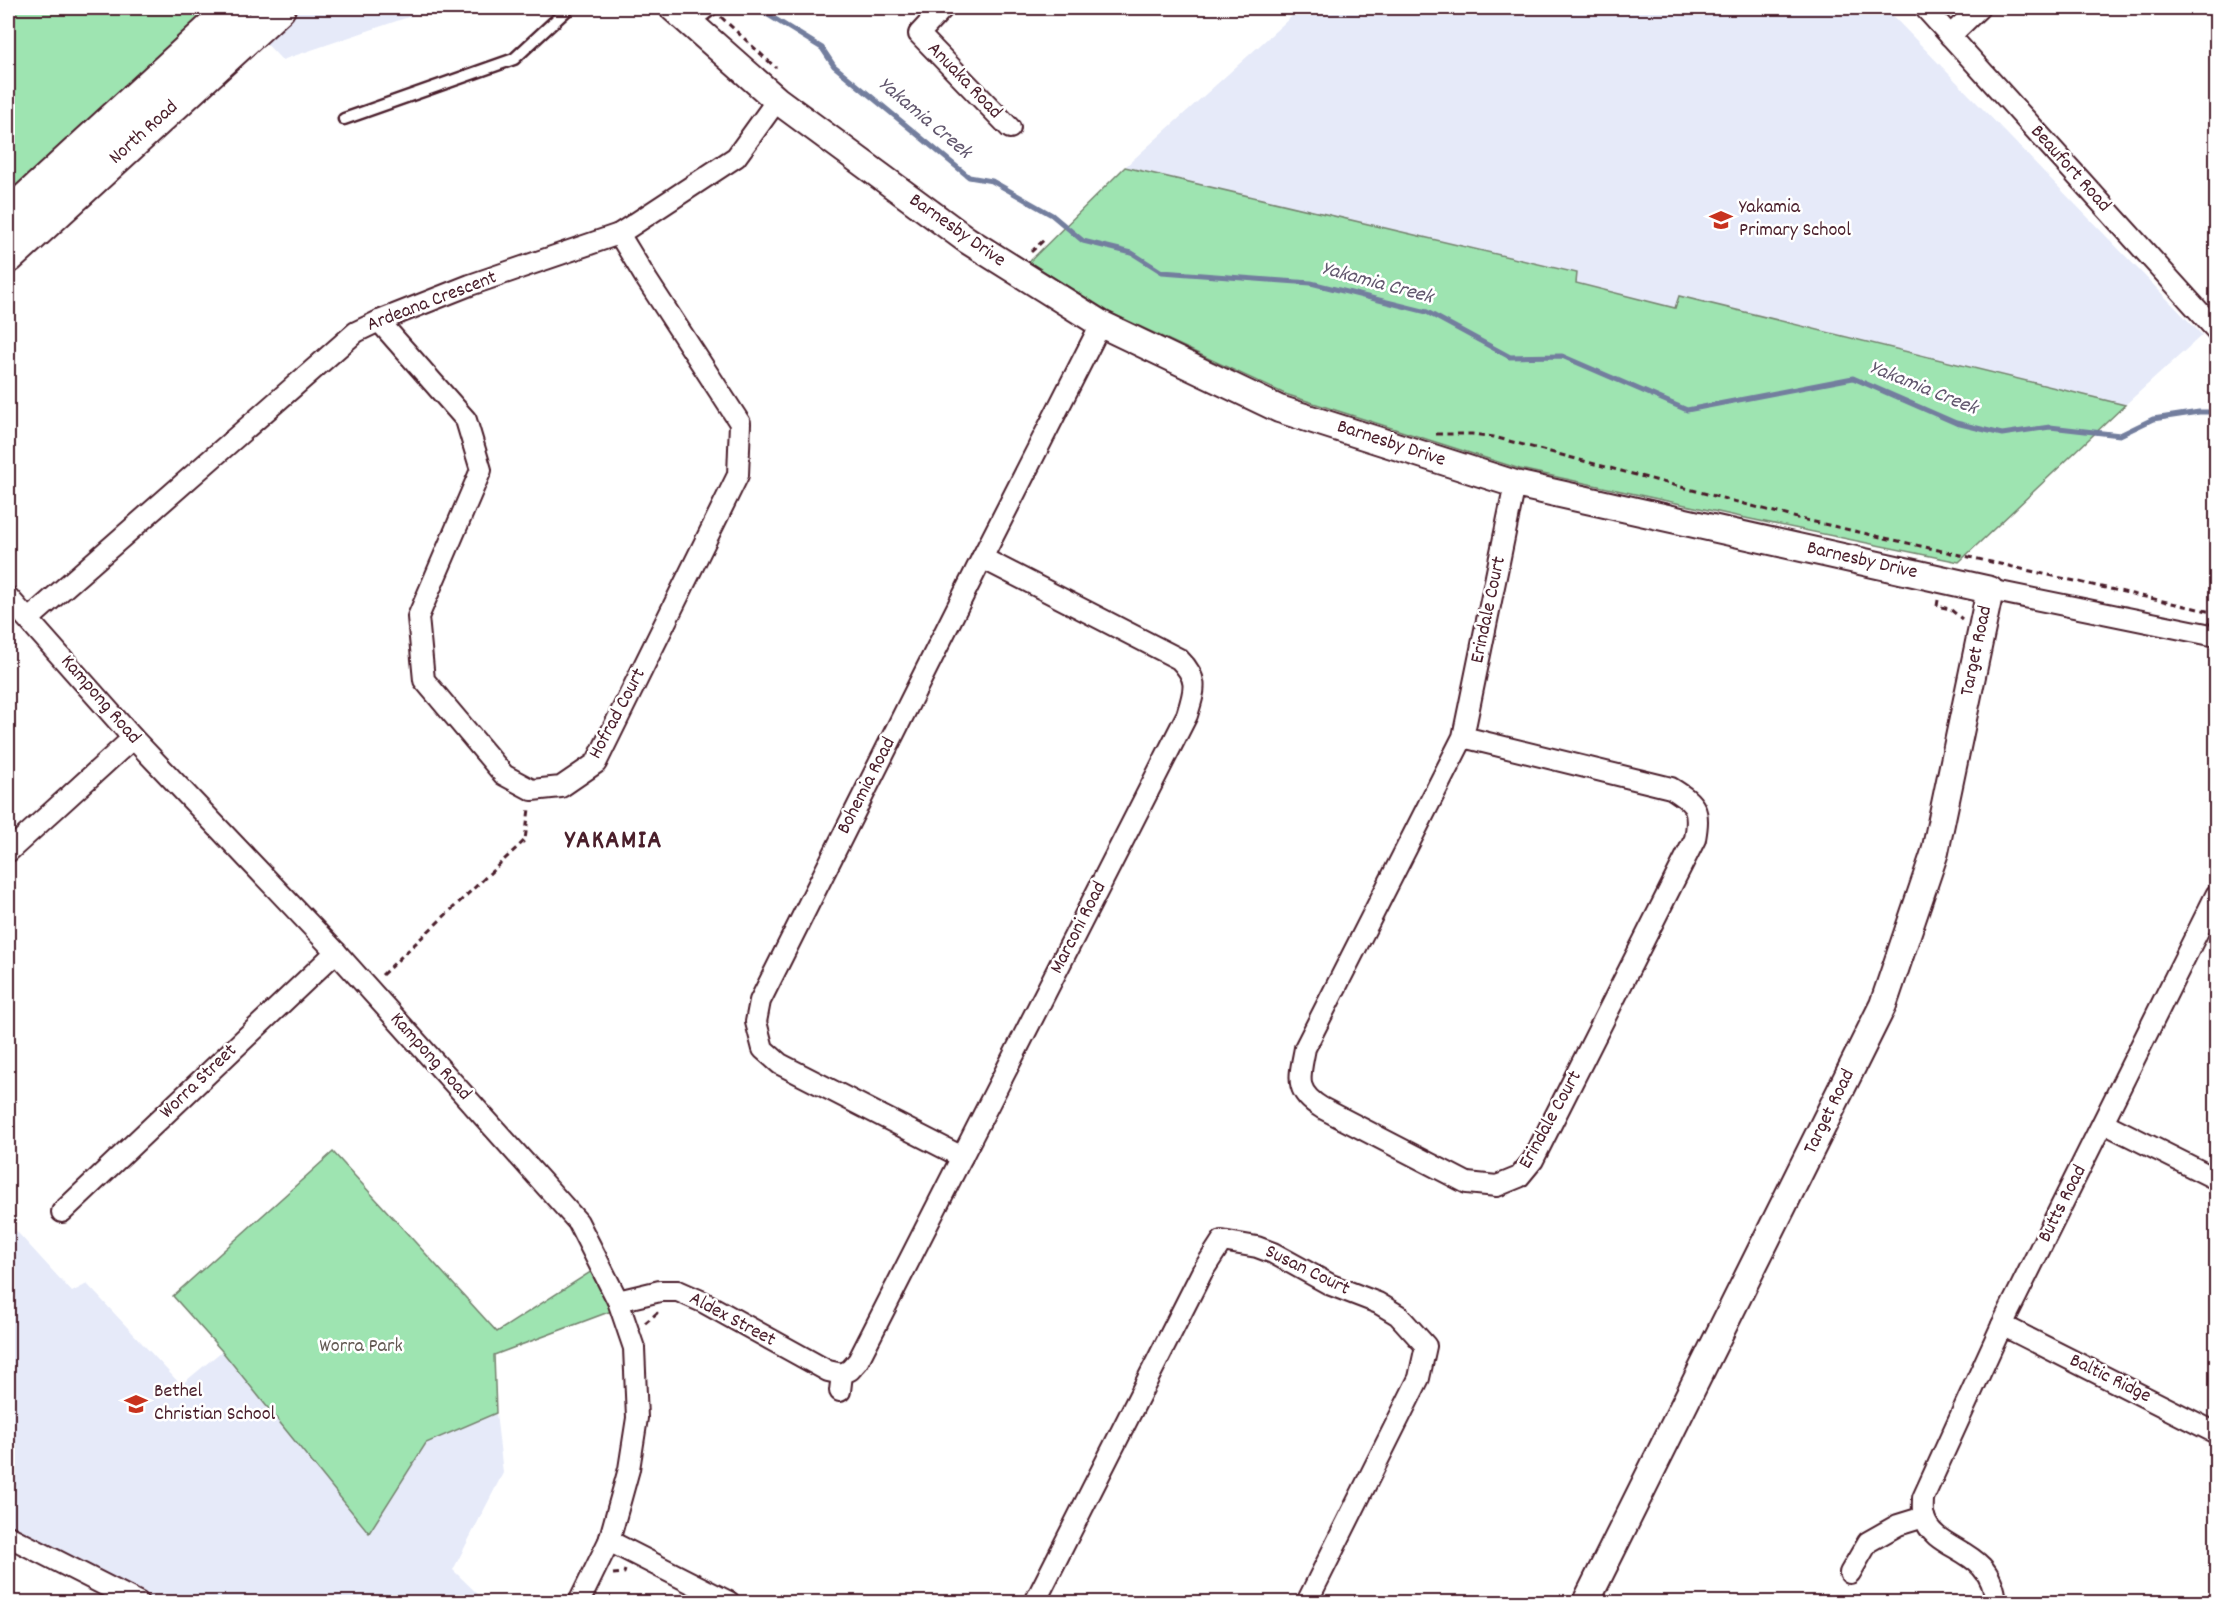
<svg xmlns="http://www.w3.org/2000/svg" width="2224" height="1610" font-family="Dekko,sans-serif">
  <style>
    .built { fill: #e6eaf9 }
    .green { fill: #9ee4b1; stroke: #74826e; stroke-width: 1.5 }
    .lines { fill: none; stroke-linecap: round; stroke-linejoin: round }
    .stream { stroke: #737e9e; stroke-width: 5 }
    .service-casing { stroke: #4a1f2b; stroke-width: 15 }
    .minor-casing { stroke: #4a1f2b; stroke-width: 24 }
    .tertiary-casing { stroke: #4a1f2b; stroke-width: 30 }
    .primary-casing { stroke: #4a1f2b; stroke-width: 36 }
    .path { stroke: #4a1f2b; stroke-width: 3; stroke-dasharray: 6 4.5; stroke-linecap: butt }
    .service { stroke: #fff; stroke-width: 10 }
    .minor { stroke: #fff; stroke-width: 20 }
    .tertiary { stroke: #fff; stroke-width: 26 }
    .primary { stroke: #fff; stroke-width: 32 }
    .labels { text-anchor: middle; dominant-baseline: central; stroke-width: 5; stroke-linejoin: round; paint-order: stroke }
    .street-label { font-size: 20px; fill: #4a1f2b; stroke: #fff }
    .poi-label { font-size: 20px; fill: #4a1f2b; stroke: #fff; text-anchor: start }
    .park-label { font-size: 20px; fill: #635a53; stroke: #fff }
    .water-label { font-size: 21px; font-style: italic; fill: #62576e; stroke: #fff }
    .district-label { font-size: 26px; font-weight: bold; letter-spacing: 1.5px; fill: #4a1f2b; stroke: #fff }
  </style>
  <rect width="100%" height="100%" fill="#fff"/>
  <filter id="ink" filterUnits="userSpaceOnUse"><feTurbulence type="fractalNoise" baseFrequency=".0167" numOctaves="2"/><feDisplacementMap in="SourceGraphic" scale="12" xChannelSelector="R" yChannelSelector="G"/><feConvolveMatrix kernelMatrix="1 2 1 2 8 2 1 2 1" color-interpolation-filters="sRGB"/></filter>
  <g filter="url(#ink)">
    <g class="built">
      <polygon points="294,8 435,8 282,60 261,38"/>
      <polygon points="1301,8 1885,8 2202,335 2125,405 1680,296 1675,308 1575,283 1577,273 1125,167"/>
      <polygon points="8,1222 72,1292 87,1284 181,1385 222,1351 369,1532 426,1443 496,1413 503,1473 453,1570 486,1602 153,1602 8,1526"/>
    </g>
    <g class="green">
      <polygon points="8,8 222,8 8,202"/>
      <polygon points="1125,167 1577,273 1576,283 1675,308 1679,296 2125,405 1959,562 1750,519 1520,469 1285,394 1109,312 1029,262"/>
      <polygon points="333,1152 497,1332 595,1269 614,1310 494,1355 496,1413 426,1443 369,1533 222,1351 173,1296"/>
    </g>
    <g class="lines">
      <polyline class="stream" points="757,8 822,48 834,66 969,177 992,181 1052,215 1083,241 1132,253 1162,272 1311,283 1427,312 1510,357 1562,356 1687,410 1853,378 1956,423 2002,434 2050,427 2120,435 2153,419 2199,412 2216,412"/>
      <g class="service-casing">
        <g id="service">
          <polyline points="691,25 713,8"/>
          <polyline points="344,119 514,59 569,8"/>
        </g>
      </g>
      <g class="minor-casing">
        <g id="minor">
          <polyline points="943,8 919,34 1010,128"/>
          <polyline points="1925,8 2216,330"/>
          <polyline points="1950,36 1979,8"/>
          <polyline points="379,321 466,420 481,470 418,617 424,680 504,775 532,790 561,787 596,763 738,475 740,423 647,280 619,234"/>
          <polyline points="1990,590 2216,636"/>
          <polyline points="8,597 133,738 336,952 578,1222 618,1301 634,1348 637,1418 629,1469 609,1541 579,1602"/>
          <polyline points="29,619 356,332 379,321 470,285 619,234 736,157 777,100"/>
          <path d="M 1463,737 L 1671,788 C 1697,804 1700,810 1695,839 L 1533,1160 L 1519,1177 L 1497,1186 L 1467,1183 L 1322,1108 C 1293,1091 1300,1076 1305,1048 L 1463,737 L 1515,484"/>
          <polyline points="8,852 133,738"/>
          <polyline points="2104,1123 2216,1179"/>
          <polyline points="962,1157 780,1064 763,1049 756,1022 760,1001 982,558 1101,324"/>
          <polyline points="62,1212 336,952"/>
          <polyline points="618,1301 660,1291 678,1291 703,1302 828,1371 842,1374"/>
          <polyline points="2002,1325 2216,1433"/>
          <path d="M 840,1391 L 842,1374 L 850,1370 L 858,1361 L 1187,715 C 1195,689 1199,679 1179,659 L 982,558"/>
          <polyline points="8,1536 138,1602"/>
          <polyline points="609,1541 729,1602"/>
          <polyline points="1850,1573 1868,1542 1898,1525 1924,1517"/>
          <polyline points="1035,1602 1202,1272 1222,1241 1257,1247 1273,1253 1331,1285 1378,1303 1398,1315 1426,1346 1419,1378 1307,1602"/>
          <path d="M 1996,1602 C 1991,1545 1935,1554 1924,1517 C 1922,1512 1923,1504 1923,1498 L 2002,1325 L 2216,895"/>
        </g>
      </g>
      <g class="tertiary-casing">
        <polyline id="tertiary" points="673,8 777,100 967,240 1101,324 1279,409 1515,484 1990,590 1935,852 1883,1005 1586,1602"/>
      </g>
      <g class="primary-casing">
        <g id="primary">
          <polyline points="8,216 234,8"/>
          <polyline points="8,257 279,8"/>
        </g>
      </g>
      <g class="path">
        <polyline points="721,17 776,68"/>
        <polyline points="1031,252 1046,238"/>
        <polyline points="1436,434 1472,434 1494,437 1797,518 2216,613"/>
        <polyline points="1938,600 1937,606 1950,609 1962,619"/>
        <polyline points="382,975 525,840 529,809"/>
        <polyline points="645,1323 657,1313 656,1311"/>
        <polyline points="613,1574 624,1573 625,1570"/>
      </g>
      <use href="#service" class="service"/>
      <use href="#minor" class="minor"/>
      <use href="#tertiary" class="tertiary"/>
      <use href="#primary" class="primary"/>
    </g>
  </g>
  <defs>
    <g id="school-bare" transform="scale(1.8)"><path d="M0-5L7-2L0 1L-7-2ZM-4 1L0 2.5L4 1V4Q0 6-4 4Z" fill="#c8321e" stroke="#fff" stroke-width="2.5" paint-order="stroke"/></g>
  </defs>
  <g fill-rule="evenodd">
    <use href="#school-bare" x="1721" y="220"/>
    <use href="#school-bare" x="136" y="1404"/>
  </g>
  <g class="labels">
    <g class="street-label">
      <text transform="translate(964 81) rotate(46)">Anuaka Road</text>
      <text transform="translate(144 133) rotate(-42)">North Road</text>
      <text transform="translate(2070 169) rotate(48)">Beaufort Road</text>
      <text transform="translate(957 231) rotate(35)">Barnesby Drive</text>
      <text transform="translate(432 302) rotate(-21)">Ardeana Crescent</text>
      <text transform="translate(1391 444) rotate(18)">Barnesby Drive</text>
      <text transform="translate(1862 561) rotate(13)">Barnesby Drive</text>
      <text transform="translate(1489 610) rotate(-78)">Erindale Court</text>
      <text transform="translate(1977 651) rotate(-78)">Target Road</text>
      <text transform="translate(100 700) rotate(49)">Kampong Road</text>
      <text transform="translate(618 714) rotate(-62)">Hofrad Court</text>
      <text transform="translate(867 786) rotate(-63)">Bohemia Road</text>
      <text transform="translate(1079 928) rotate(-63)">Marconi Road</text>
      <text transform="translate(430 1057) rotate(48)">Kampong Road</text>
      <text transform="translate(199 1082) rotate(-44)">Worra Street</text>
      <text transform="translate(1830 1112) rotate(-64)">Target Road</text>
      <text transform="translate(1551 1120) rotate(-61)">Erindale Court</text>
      <text transform="translate(2063 1204) rotate(-63)">Butts Road</text>
      <text transform="translate(1307 1271) rotate(26)">Susan Court</text>
      <text transform="translate(732 1320) rotate(28)">Aldex Street</text>
      <text transform="translate(2110 1379) rotate(26)">Baltic Ridge</text>
    </g>
    <g class="poi-label">
      <text x="1739" y="208">Yakamia<tspan x="1739" dy="23">Primary School</tspan></text>
      <text x="154" y="1392">Bethel<tspan x="154" dy="23">Christian School</tspan></text>
    </g>
    <g class="park-label">
      <text x="361" y="1347">Worra Park</text>
    </g>
    <g class="water-label">
      <text transform="translate(924 119) rotate(40)">Yakamia Creek</text>
      <text transform="translate(1377 284) rotate(15)">Yakamia Creek</text>
      <text transform="translate(1923 389) rotate(22)">Yakamia Creek</text>
    </g>
    <g class="district-label">
      <text x="614" y="841">YAKAMIA</text>
    </g>
  </g>
  <rect width="2224" height="1610" fill="none" stroke="#fff" stroke-width="30"/>
  <rect x="15" y="15" width="2194" height="1580" fill="none" stroke="#4a1f2b" stroke-width="2" filter="url(#ink)"/>
</svg>
